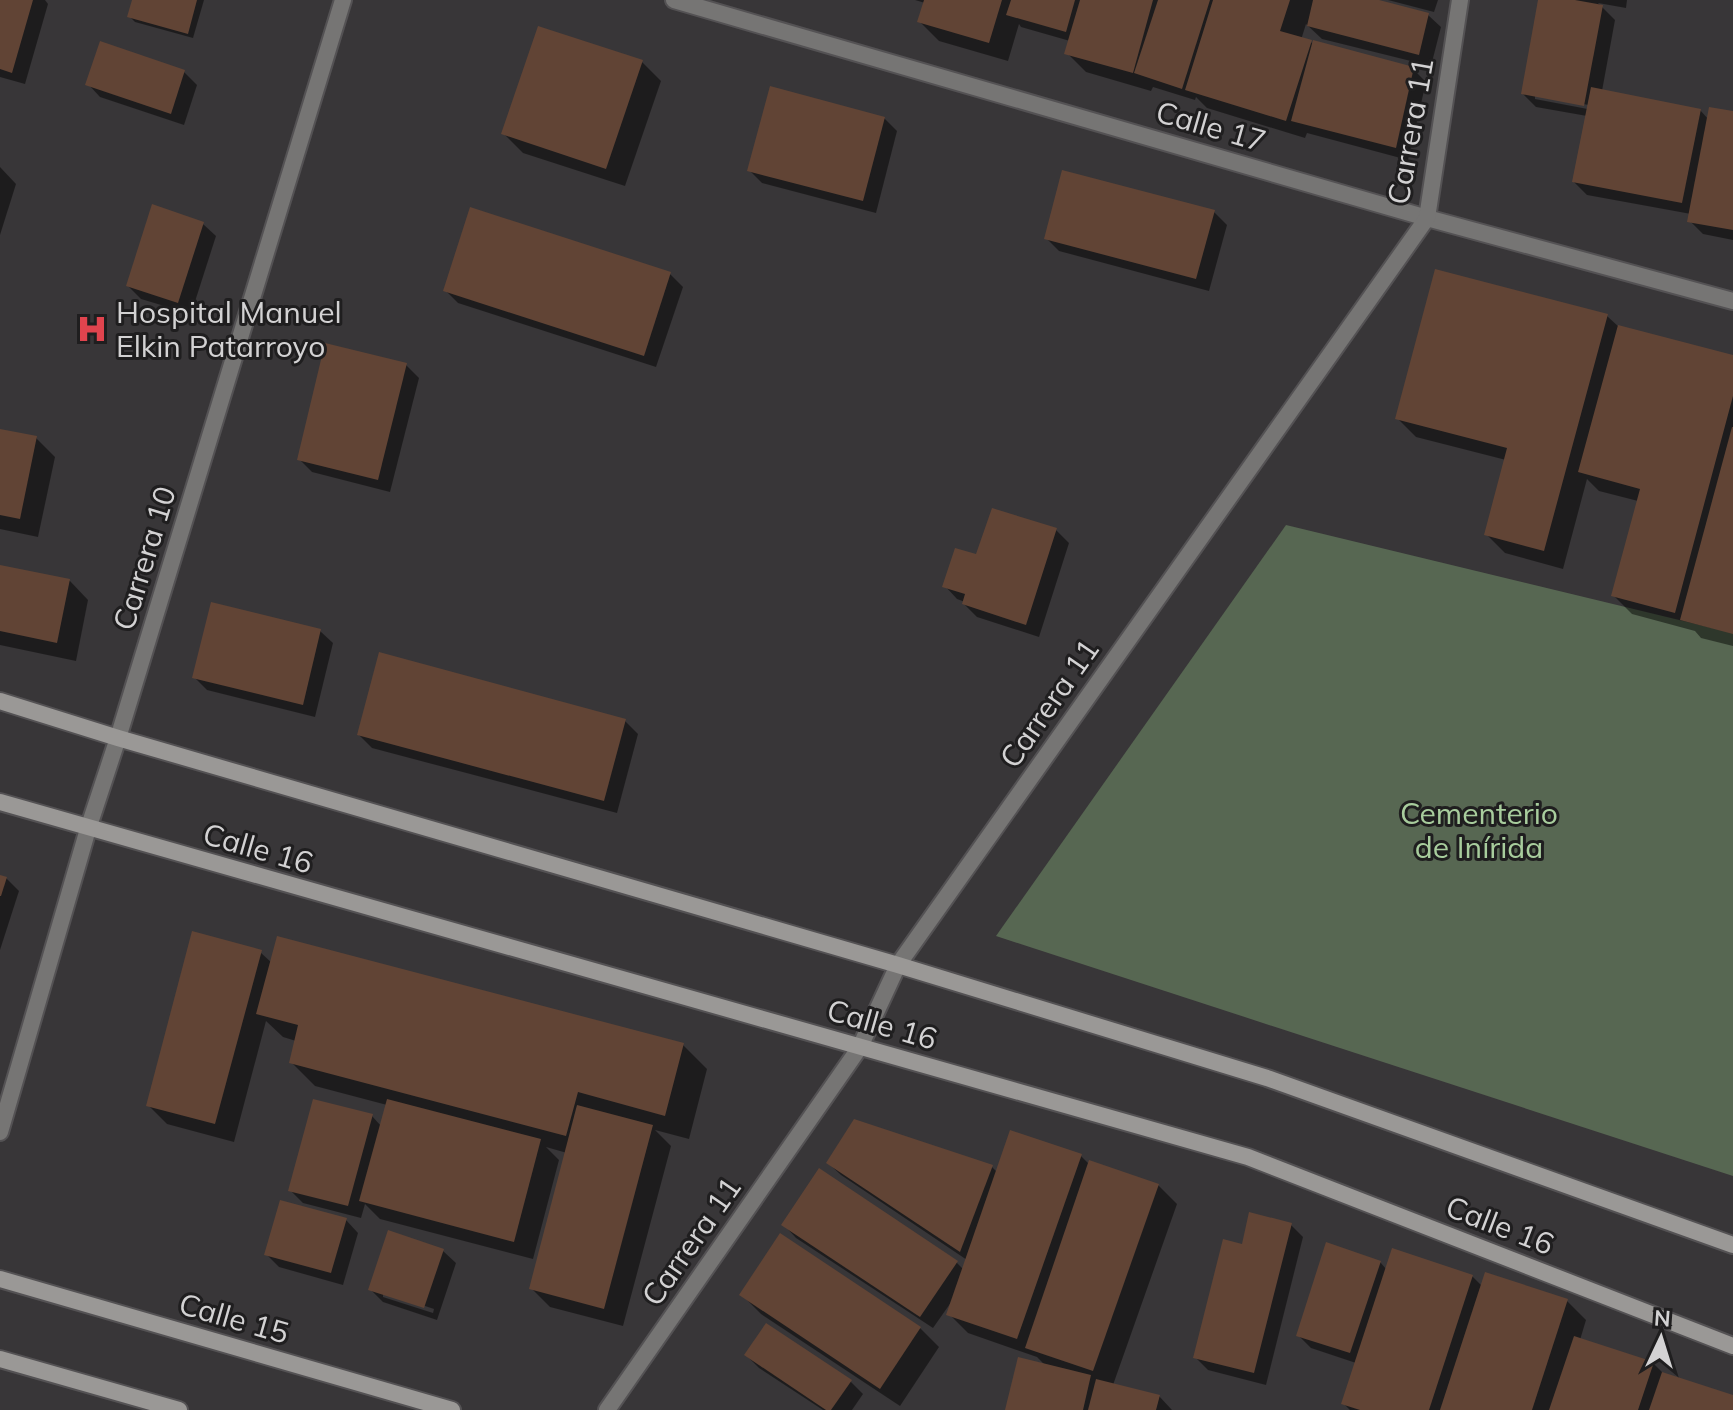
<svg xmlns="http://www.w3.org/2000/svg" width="1733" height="1410" font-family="Mulish,sans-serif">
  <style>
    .green { fill: #576752 }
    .shadow { fill: #0007; fill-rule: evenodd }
    .building { fill: #614435 }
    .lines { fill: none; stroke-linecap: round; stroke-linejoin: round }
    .street-casing { stroke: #545254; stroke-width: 20 }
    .secondary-casing { stroke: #545254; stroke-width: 20 }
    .street { stroke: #767574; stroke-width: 16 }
    .secondary { stroke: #9a9896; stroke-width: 16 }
    .labels { text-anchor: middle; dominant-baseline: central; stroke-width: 6; stroke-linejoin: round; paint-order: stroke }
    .street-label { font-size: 30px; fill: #d3d2d3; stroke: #1f1e1f }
    .poi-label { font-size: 30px; fill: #d3d2d3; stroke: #1f1e1f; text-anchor: start }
    .park-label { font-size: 30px; fill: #a8cd9d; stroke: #1f1e1f }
  </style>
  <rect width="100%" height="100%" fill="#383638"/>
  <polygon class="green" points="1286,525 1733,633 1733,1176 996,936"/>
  <g class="shadow">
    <polygon points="0,0 45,0 48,4 25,84 0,77"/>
    <polygon points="134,0 204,0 193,38 135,22 129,16"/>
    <polygon points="915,0 1371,0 1428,15 1441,27 1431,66 1322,39 1306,24 1301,40 1311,42 1314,46 1413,69 1426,82 1408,160 1307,133 1305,138 1207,108 1196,97 1195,100 1153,87 1151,91 1086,72 1067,53 1070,41 1021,27 1019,24 1008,61 939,41 920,22 925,3"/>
    <polygon points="1388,0 1438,0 1434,12"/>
    <path d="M 1540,0 L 1627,0 L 1626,8 L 1598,3 L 1615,20 L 1602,91 L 1700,110 L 1709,120 L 1733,113 L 1733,240 L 1703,234 L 1690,221 L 1691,214 L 1587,195 L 1574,182 L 1587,116 L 1536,107 L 1523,94 ZM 1535,95 L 1594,106 L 1593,110 L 1535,99 Z"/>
    <polygon points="642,62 661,81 625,186 523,153 504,134"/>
    <polygon points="184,72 197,85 184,125 100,97 88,84"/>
    <polygon points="884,118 897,131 876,213 762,183 749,170"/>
    <polygon points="0,167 16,184 0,235"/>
    <polygon points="1214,212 1227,225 1209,291 1059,251 1046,238"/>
    <polygon points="203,224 216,236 191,314 141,299 128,286"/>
    <polygon points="670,274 683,287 656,367 458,303 445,290"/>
    <polygon points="1607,316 1619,327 1733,357 1733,646 1701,638 1695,631 1632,614 1613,595 1638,501 1599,491 1587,479 1563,569 1505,553 1486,534 1506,460 1416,437 1397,418"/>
    <polygon points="406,365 419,378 390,492 312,472 299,459"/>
    <polygon points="0,431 36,438 55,457 38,537 0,529"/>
    <polygon points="1056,530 1069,543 1039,637 977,617 964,604 965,602 957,599 945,586 978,557"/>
    <polygon points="0,567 70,581 88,600 76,661 0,645"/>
    <polygon points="320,631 333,643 315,717 207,690 194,677"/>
    <polygon points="625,721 638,734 617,813 372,748 359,735"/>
    <polygon points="0,877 6,878 19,891 0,950"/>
    <polygon points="260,952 272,963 683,1045 707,1069 689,1139 655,1130 671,1146 623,1326 550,1307 531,1288 567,1153 546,1147 559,1160 533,1259 380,1219 365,1204 361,1218 303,1203 290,1190 372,1116 381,1126 387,1105 315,1086 291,1062 296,1041 283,1037 266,1021 234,1142 167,1124 148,1105"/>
    <polygon points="1081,1156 1090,1165 1158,1185 1177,1204 1113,1385 1159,1396 1172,1410 1007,1410 1046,1366 1037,1357 968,1333 949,1314 952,1301 933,1328 796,1238 784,1225 956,1262 964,1270 967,1260 841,1175 828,1163 992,1167 997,1172"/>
    <polygon points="346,1220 358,1233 343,1285 279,1267 266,1254"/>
    <polygon points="1290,1224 1303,1237 1266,1385 1208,1370 1195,1357"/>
    <path d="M 443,1251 L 456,1263 L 437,1320 L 383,1302 L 370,1289 ZM 383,1292 L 434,1309 L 433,1313 L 383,1297 Z"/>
    <polygon points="1380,1262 1387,1270 1472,1276 1482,1286 1567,1301 1586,1320 1580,1340 1653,1363 1664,1374 1733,1397 1733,1410 1350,1410 1343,1403 1356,1363 1311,1348 1298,1335"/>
    <polygon points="742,1295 920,1328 939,1347 900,1406 761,1314"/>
    <polygon points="746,1355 850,1381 863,1394 852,1410 823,1410 759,1368"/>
  </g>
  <g class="building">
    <polygon points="0,0 33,0 12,73 0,69"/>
    <polygon points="132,0 197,0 188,34 127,17"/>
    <polygon points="924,0 1002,0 989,43 917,22"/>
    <polygon points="1011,0 1075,0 1066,32 1006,15"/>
    <polygon points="1080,0 1153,0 1133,73 1064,54"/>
    <polygon points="1158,0 1210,0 1182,89 1134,73"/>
    <polygon points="1213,0 1290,0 1280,31 1312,40 1286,121 1185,90"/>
    <polygon points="1313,0 1379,0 1429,13 1419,55 1307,26"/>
    <polygon points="1538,0 1575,0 1603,5 1584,106 1521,94"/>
    <polygon points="538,26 643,60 606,169 501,134"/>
    <polygon points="1313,40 1414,67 1396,148 1291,121"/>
    <polygon points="100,41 185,70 171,114 85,85"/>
    <polygon points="770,86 885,117 863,201 747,171"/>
    <polygon points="1591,87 1701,109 1682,203 1572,182"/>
    <polygon points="1709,107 1733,111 1733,230 1687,222"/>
    <polygon points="1062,170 1215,210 1196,279 1044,239"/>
    <polygon points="152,204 204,222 178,303 126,286"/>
    <polygon points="470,207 671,272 644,356 443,291"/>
    <polygon points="1435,269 1608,314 1544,551 1484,535 1507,448 1395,419"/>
    <polygon points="1618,325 1733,355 1733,396 1675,613 1611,596 1640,489 1578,472"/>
    <polygon points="325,343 407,363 378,480 297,460"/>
    <polygon points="1732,427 1733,427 1733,634 1680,620"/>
    <polygon points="0,429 37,436 20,519 0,515"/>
    <polygon points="992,508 1057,528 1026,625 962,604 965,594 942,587 955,548 976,554"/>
    <polygon points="0,565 70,579 57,643 0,631"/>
    <polygon points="211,602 321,629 303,705 192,678"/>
    <polygon points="379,652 626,719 604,801 357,735"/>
    <polygon points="0,875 7,877 1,896 0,896"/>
    <polygon points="192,931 262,950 215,1124 146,1106"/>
    <polygon points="277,936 684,1043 665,1116 578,1092 566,1136 289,1063 298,1025 256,1014"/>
    <polygon points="313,1099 373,1114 348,1206 288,1191"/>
    <polygon points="387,1099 541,1139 514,1242 359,1201"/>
    <polygon points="577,1105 653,1125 604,1309 529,1289"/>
    <polygon points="854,1119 993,1165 960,1252 826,1163"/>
    <polygon points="1010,1130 1082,1154 1017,1339 946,1315"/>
    <polygon points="1089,1160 1159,1184 1093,1371 1025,1348"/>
    <polygon points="819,1168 958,1261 920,1317 781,1225"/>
    <polygon points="280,1200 347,1218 331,1273 264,1255"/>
    <polygon points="1249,1212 1292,1223 1254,1373 1193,1358 1223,1239 1242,1244"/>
    <polygon points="388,1230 444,1249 424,1308 368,1290"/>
    <polygon points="780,1233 921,1327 880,1389 739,1295"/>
    <polygon points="1326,1242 1381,1261 1350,1353 1296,1336"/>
    <polygon points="1392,1248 1473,1275 1429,1410 1360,1410 1341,1404"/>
    <polygon points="1485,1272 1568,1299 1532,1410 1440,1410"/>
    <polygon points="766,1323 852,1380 831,1410 826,1410 744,1355"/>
    <polygon points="1574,1336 1654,1362 1638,1410 1549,1410"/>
    <polygon points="1018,1357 1091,1375 1083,1410 1005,1410"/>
    <polygon points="1662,1372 1733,1395 1733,1410 1649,1410"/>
    <polygon points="1096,1379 1160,1395 1156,1410 1088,1410"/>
  </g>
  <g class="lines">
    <g class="street-casing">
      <g id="street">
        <polyline points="674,0 1427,218 1733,301"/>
        <polyline points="0,1132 88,829 118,738 343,0"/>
        <polyline points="607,1410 860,1047 898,965 1427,218 1460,0"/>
      </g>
    </g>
    <g class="secondary-casing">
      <g id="secondary">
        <polyline points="0,701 118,738 898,965 1267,1078 1733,1245"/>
        <polyline points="0,802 1248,1157 1733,1346"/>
        <polyline points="0,1279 452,1410"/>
        <polyline points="0,1359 179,1410"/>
      </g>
    </g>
    <use href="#street" class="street"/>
    <use href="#secondary" class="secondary"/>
  </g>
  <defs>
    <g id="hospital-bare" transform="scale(2.4)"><path d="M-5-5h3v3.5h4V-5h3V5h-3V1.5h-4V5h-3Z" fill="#e0444e" stroke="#1f1e1f" stroke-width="2.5" paint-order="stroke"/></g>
  </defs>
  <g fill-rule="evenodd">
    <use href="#hospital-bare" x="92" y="329"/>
  </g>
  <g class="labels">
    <g class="street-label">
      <text transform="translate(1211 126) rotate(16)">Calle 17</text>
      <text transform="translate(1410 131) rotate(-80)">Carrera 11</text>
      <text transform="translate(144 558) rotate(-73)">Carrera 10</text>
      <text transform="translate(1049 703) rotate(-55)">Carrera 11</text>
      <text transform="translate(258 848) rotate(16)">Calle 16</text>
      <text transform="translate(882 1024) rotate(16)">Calle 16</text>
      <text transform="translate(1500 1225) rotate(21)">Calle 16</text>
      <text transform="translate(691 1241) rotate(-55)">Carrera 11</text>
      <text transform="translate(234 1318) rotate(16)">Calle 15</text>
    </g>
    <g class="poi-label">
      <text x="116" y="312">Hospital Manuel<tspan x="116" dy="34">Elkin Patarroyo</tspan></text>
    </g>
    <g class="park-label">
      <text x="1479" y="813">Cementerio<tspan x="1479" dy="34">de Inírida</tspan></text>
    </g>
  </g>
  <g transform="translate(1661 1338) rotate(4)" stroke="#1f1e1f" stroke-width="6" paint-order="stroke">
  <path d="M0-6L14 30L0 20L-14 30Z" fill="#d3d2d3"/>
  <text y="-12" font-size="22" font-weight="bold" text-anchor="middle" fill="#d3d2d3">N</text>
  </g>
</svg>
